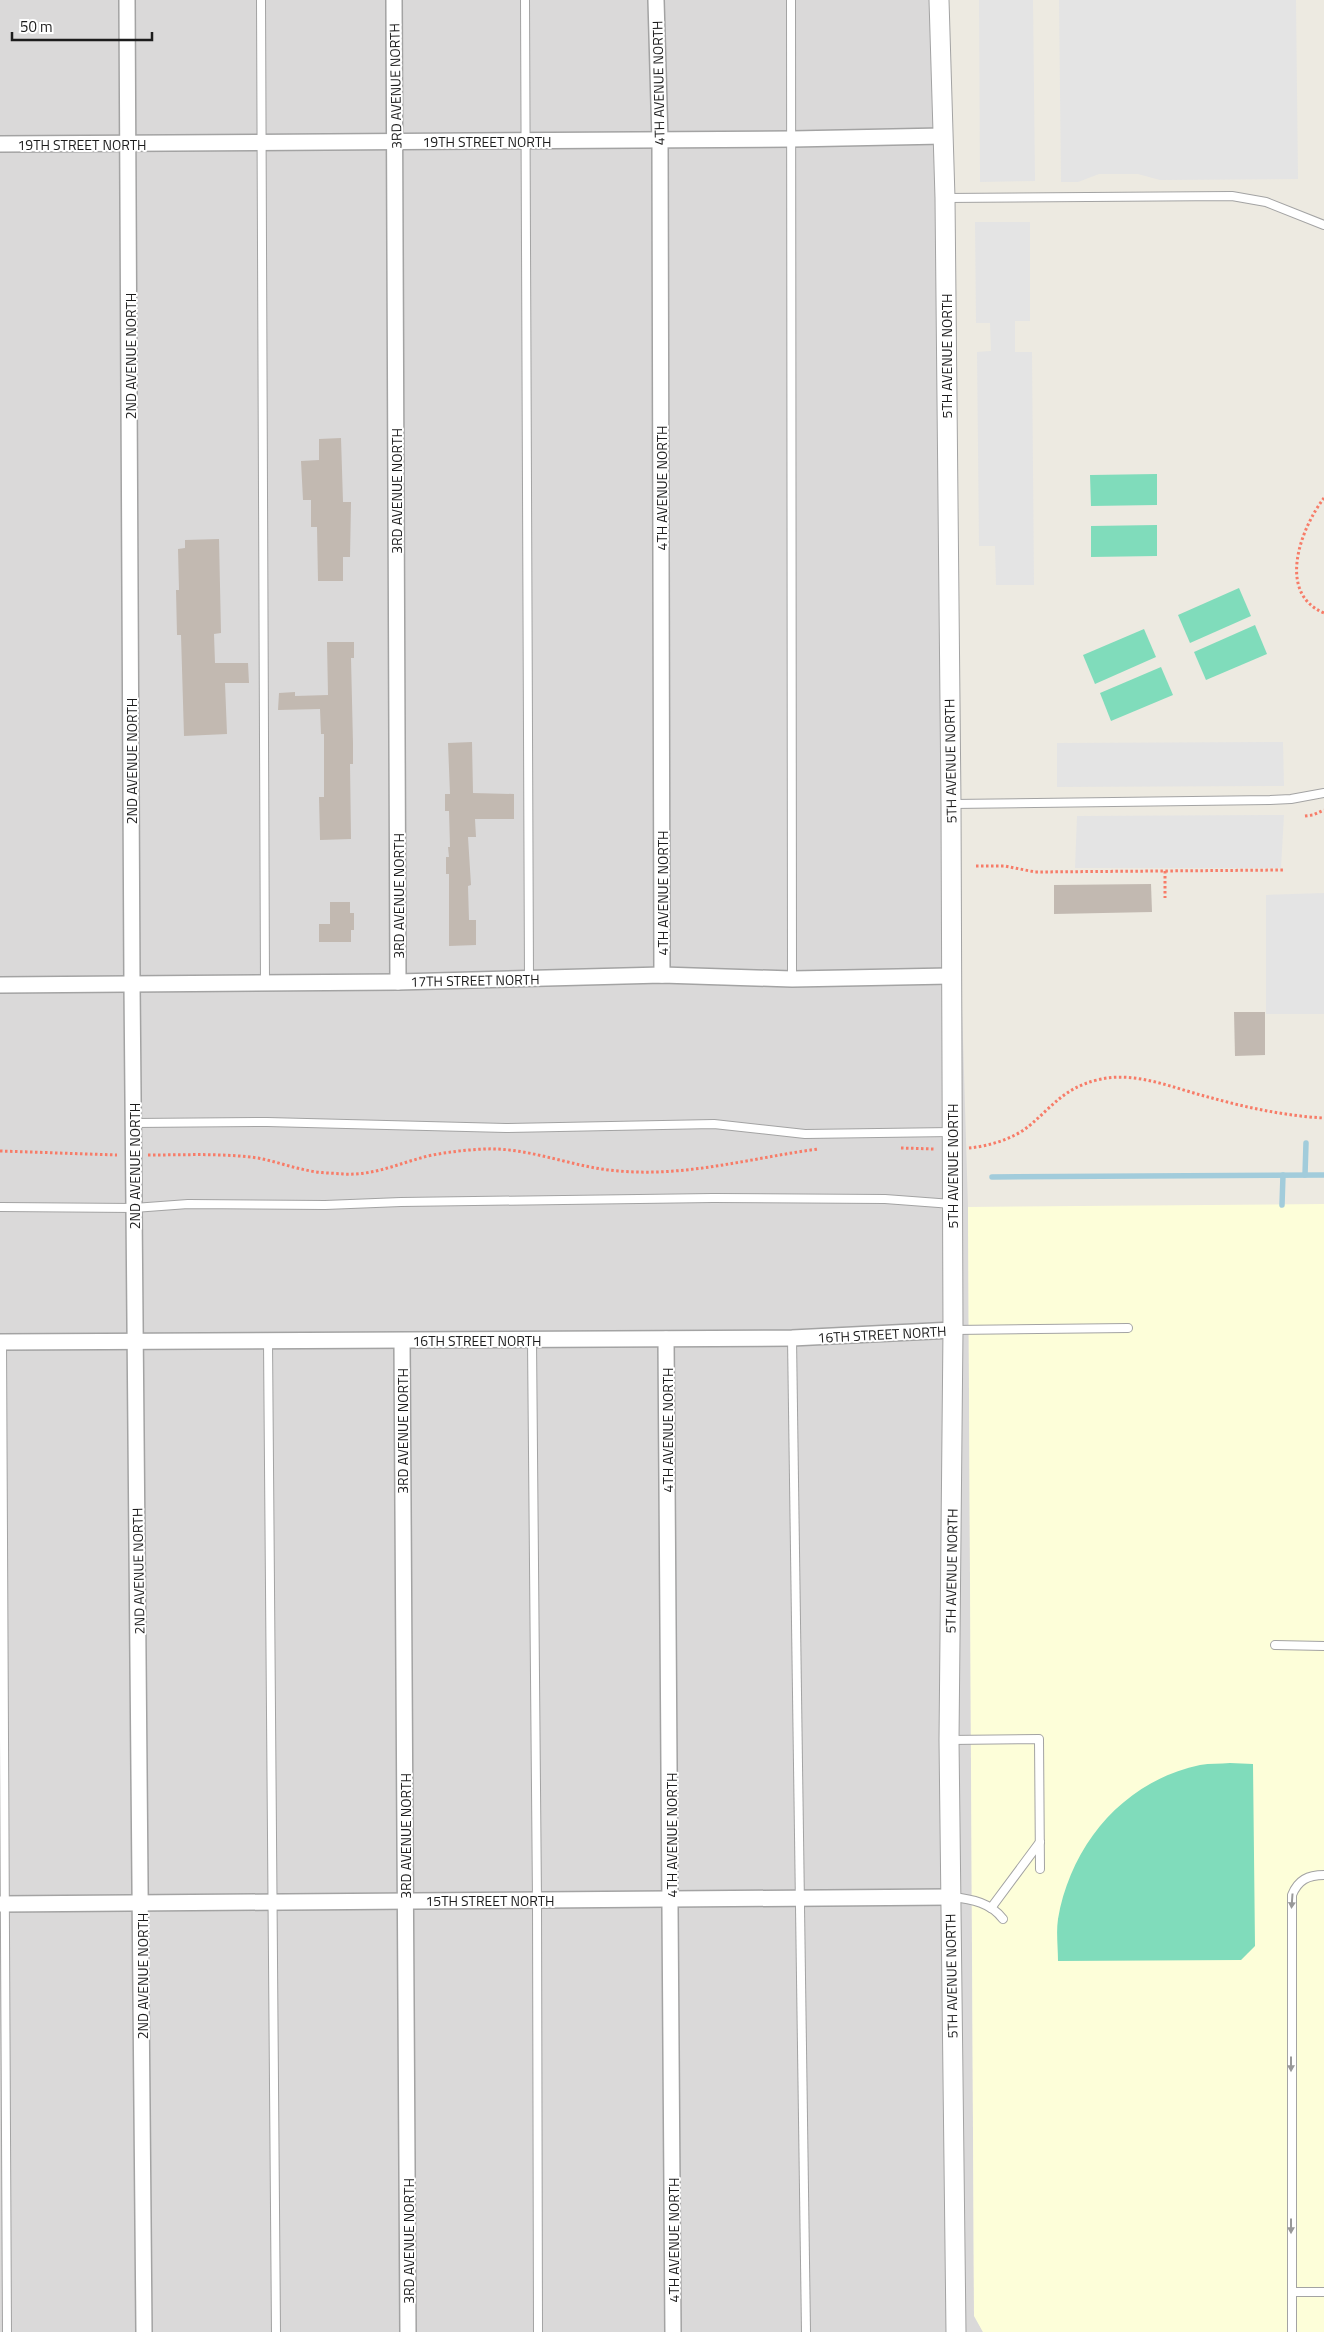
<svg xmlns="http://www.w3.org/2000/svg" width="1324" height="2332" font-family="'Titillium Web',sans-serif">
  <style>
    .residential { fill: #dad9d9 }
    .education { fill: #fdfed9 }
    .pitch { fill: #80dcbb }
    .parking { fill: #e4e4e4 }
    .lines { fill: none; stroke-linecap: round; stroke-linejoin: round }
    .stream { stroke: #a2ccdb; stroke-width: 5.5 }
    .building { fill: #c2b9b1 }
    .service-casing { stroke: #a3a3a3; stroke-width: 10 }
    .minor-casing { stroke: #a3a3a3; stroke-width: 18 }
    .tertiary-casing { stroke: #a3a3a3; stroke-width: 21 }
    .path { stroke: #f77c68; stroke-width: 3; stroke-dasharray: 2.5 2.5; stroke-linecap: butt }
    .service { stroke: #fff; stroke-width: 8 }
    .minor { stroke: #fff; stroke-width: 15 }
    .tertiary { stroke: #fff; stroke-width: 19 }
    .oneway { fill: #999 }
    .labels { text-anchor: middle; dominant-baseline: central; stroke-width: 4; stroke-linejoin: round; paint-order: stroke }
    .street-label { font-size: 14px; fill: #1c1c1c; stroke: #fff }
  </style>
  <rect width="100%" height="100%" fill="#edeae1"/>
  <polygon class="residential" points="0,0 932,0 968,1207 974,2315 983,2332 0,2332"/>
  <polygon class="education" points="1324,1204 1324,2332 983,2332 974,2316 968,1207"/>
  <g class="pitch">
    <polygon points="1157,474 1157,505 1091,506 1090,475"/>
    <polygon points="1157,525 1157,556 1091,557 1091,526"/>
    <polygon points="1239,588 1251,616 1190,643 1178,615"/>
    <polygon points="1255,625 1267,654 1206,680 1194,652"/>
    <polygon points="1144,629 1156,657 1095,684 1083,655"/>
    <polygon points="1161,667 1173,695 1111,721 1100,693"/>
    <path d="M 1230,1763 L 1253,1764 L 1255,1946 L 1241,1960 L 1058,1961 C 1058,1947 1056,1932 1058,1919 C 1071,1844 1124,1781 1200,1765 C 1210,1763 1220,1764 1230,1763 Z"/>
  </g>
  <g class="parking">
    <polygon points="979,0 1033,0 1035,181 980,182"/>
    <polygon points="1059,0 1296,0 1298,179 1160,180 1138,174 1099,174 1078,182 1061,182"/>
    <polygon points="975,222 1030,222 1030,321 1015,321 1015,352 1032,352 1034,585 996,585 995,546 979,546 977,352 991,351 990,323 976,323"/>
    <polygon points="1283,742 1284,786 1057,787 1057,743"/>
    <polygon points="1284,815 1281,868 1075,868 1077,816"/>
    <polygon points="1324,893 1324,1014 1266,1014 1266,895"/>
  </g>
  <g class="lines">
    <g class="stream">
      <polyline points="1305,1175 1306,1143"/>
      <polyline points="992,1177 1324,1175"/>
      <polyline points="1282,1205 1283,1175"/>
    </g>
  </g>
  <g class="building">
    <polygon points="341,438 343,502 351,502 350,557 343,557 343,581 318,581 317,527 311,527 311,500 303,500 301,461 319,460 319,439"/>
    <polygon points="219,539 221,633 214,634 215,663 248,663 249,683 225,683 227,734 184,736 181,635 177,635 176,590 179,590 178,549 185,548 185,540"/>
    <polygon points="327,642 354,642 354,658 351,658 353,744 353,764 350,764 351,839 320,840 319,797 324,797 324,734 321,734 320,709 278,710 279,693 295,692 295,696 328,695"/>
    <polygon points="472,742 473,793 514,794 514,819 475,819 476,837 468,837 471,885 468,886 469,920 476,920 476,945 449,946 449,874 446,874 446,857 449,857 448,847 450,847 449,811 445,811 445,794 450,794 448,743"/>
    <polygon points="1151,884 1152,912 1054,914 1054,885"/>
    <polygon points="330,902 350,902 350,913 354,913 354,930 351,930 351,942 319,942 319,924 330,924"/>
    <polygon points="1234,1012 1265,1012 1265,1055 1235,1056"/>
  </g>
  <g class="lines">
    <g class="service-casing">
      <g id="service">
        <polyline points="261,0 265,983"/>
        <polyline points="525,0 529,979"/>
        <polyline points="791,0 792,979"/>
        <polyline points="945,198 1232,196 1266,202 1324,225"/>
        <polyline points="952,804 1270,800 1291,799 1324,793"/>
        <polyline points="134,1123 267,1122 506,1128 714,1124 805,1134 952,1132"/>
        <polyline points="0,1207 134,1208 188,1204 325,1205 401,1202 713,1198 885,1199 952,1204"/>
        <polyline points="953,1330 1128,1328"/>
        <polyline points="792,1338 806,2332"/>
        <polyline points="532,1340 537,1900 538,2332"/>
        <polyline points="268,1341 276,2332"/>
        <polyline points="2,1342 7,2332"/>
        <polyline points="1275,1645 1324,1646"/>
        <polyline points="949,1740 1039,1739 1040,1869"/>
        <path d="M 952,1897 C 972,1899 991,1903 1003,1919"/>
        <polyline points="991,1908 1040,1842"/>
        <polyline points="1292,2292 1324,2292"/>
        <path d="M 1292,2332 L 1292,1895 C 1298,1880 1308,1875 1324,1875"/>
      </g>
    </g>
    <g class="minor-casing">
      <g id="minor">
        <polyline points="127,0 132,984 144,2332"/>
        <polyline points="394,0 398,982"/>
        <polyline points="656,0 660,140 662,975"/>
        <polyline points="0,144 792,139 943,136"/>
        <polyline points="0,985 398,982 662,975 792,979 950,976"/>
        <polyline points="666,1339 673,2332"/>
        <polyline points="402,1341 408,2332"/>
        <polyline points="0,1342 792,1338 953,1330"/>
        <polyline points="0,1904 950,1897"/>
      </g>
    </g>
    <g class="tertiary-casing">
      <polyline id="tertiary" points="939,0 945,198 951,804 953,1330 949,1740 956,2332"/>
    </g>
    <g class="path">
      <path d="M 1324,498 C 1301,528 1276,593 1324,613"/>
      <polyline points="1305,816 1313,815 1324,810"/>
      <polyline points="976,866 1005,866 1035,872 1283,870"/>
      <polyline points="1165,871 1165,898"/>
      <polyline points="901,1148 935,1149"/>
      <path d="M 969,1148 C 989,1146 1013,1139 1029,1126 C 1053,1106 1064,1088 1097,1080 C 1135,1070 1175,1089 1212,1098 C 1248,1108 1287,1116 1324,1118"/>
      <polyline points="0,1151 117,1155"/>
      <path d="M 148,1155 C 185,1155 222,1153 258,1158 C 274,1161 290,1167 306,1170 C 318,1173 331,1173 343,1174 C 373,1176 400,1163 428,1156 C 447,1152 465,1150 484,1149 C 530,1147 574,1168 619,1171 C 687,1177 751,1158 818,1149"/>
    </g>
    <use href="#service" class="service"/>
    <use href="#minor" class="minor"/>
    <use href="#tertiary" class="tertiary"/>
  </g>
  <defs><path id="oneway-solid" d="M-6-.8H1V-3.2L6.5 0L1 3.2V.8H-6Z" transform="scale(1.25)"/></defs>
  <g class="oneway">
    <use href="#oneway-solid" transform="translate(1292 1901) rotate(94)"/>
    <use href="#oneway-solid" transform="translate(1291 2064) rotate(90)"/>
    <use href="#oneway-solid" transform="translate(1291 2226) rotate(90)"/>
  </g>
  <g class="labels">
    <g class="street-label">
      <text transform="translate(658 83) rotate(-91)">4TH AVENUE NORTH</text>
      <text transform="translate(395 86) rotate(-91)">3RD AVENUE NORTH</text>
      <text x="487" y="141">19TH STREET NORTH</text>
      <text x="82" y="144">19TH STREET NORTH</text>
      <text transform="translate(130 356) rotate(-90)">2ND AVENUE NORTH</text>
      <text transform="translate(946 356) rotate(-90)">5TH AVENUE NORTH</text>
      <text transform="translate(661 488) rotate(-90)">4TH AVENUE NORTH</text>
      <text transform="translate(396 491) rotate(-90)">3RD AVENUE NORTH</text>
      <text transform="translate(131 761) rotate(-90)">2ND AVENUE NORTH</text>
      <text transform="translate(950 761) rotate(-91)">5TH AVENUE NORTH</text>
      <text transform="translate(662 893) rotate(-90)">4TH AVENUE NORTH</text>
      <text transform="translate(398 896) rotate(-90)">3RD AVENUE NORTH</text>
      <text transform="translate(475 980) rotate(-1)">17TH STREET NORTH</text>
      <text transform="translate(134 1166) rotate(-90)">2ND AVENUE NORTH</text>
      <text transform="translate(952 1166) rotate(-90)">5TH AVENUE NORTH</text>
      <text transform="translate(882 1334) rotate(-3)">16TH STREET NORTH</text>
      <text x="477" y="1340">16TH STREET NORTH</text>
      <text transform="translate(667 1430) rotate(-90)">4TH AVENUE NORTH</text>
      <text transform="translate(402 1431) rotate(-90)">3RD AVENUE NORTH</text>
      <text transform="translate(138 1571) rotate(-91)">2ND AVENUE NORTH</text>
      <text transform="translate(951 1571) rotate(-89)">5TH AVENUE NORTH</text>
      <text transform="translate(671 1835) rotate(-90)">4TH AVENUE NORTH</text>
      <text transform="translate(405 1836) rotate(-90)">3RD AVENUE NORTH</text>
      <text x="490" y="1900">15TH STREET NORTH</text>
      <text transform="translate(142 1976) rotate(-90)">2ND AVENUE NORTH</text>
      <text transform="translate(951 1976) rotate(-91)">5TH AVENUE NORTH</text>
      <text transform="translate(673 2240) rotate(-90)">4TH AVENUE NORTH</text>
      <text transform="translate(408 2241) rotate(-90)">3RD AVENUE NORTH</text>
    </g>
  </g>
  <path d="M12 32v8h140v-8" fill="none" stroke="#1c1c1c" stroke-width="2.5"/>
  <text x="20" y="32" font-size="15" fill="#1c1c1c" stroke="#ffffff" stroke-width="4" paint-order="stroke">50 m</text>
</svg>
